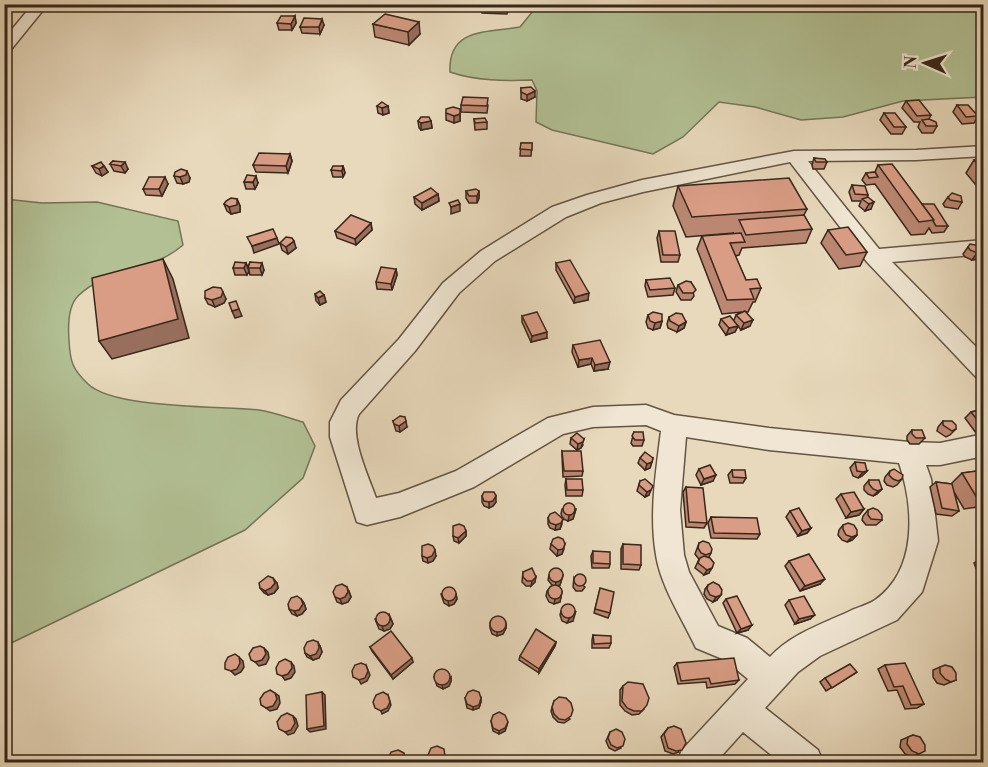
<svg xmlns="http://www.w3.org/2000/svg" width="988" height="767" font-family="'Libre Bodoni',serif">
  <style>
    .green { fill: #b2c094; stroke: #757457; stroke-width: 1.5 }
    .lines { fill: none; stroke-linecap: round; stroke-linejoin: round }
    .street-casing { stroke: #645442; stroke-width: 3 }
    .street { fill: #f0e6d3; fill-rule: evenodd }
    .wall { fill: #bb8772; stroke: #38271a; stroke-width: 1.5 }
    .shaded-wall { fill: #986e5d; stroke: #38271a; stroke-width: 1.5 }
    .building { fill: #d99d85; stroke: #38271a; stroke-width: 1.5 }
  </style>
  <rect width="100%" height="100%" fill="#e8d9bc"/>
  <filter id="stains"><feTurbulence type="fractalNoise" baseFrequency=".00333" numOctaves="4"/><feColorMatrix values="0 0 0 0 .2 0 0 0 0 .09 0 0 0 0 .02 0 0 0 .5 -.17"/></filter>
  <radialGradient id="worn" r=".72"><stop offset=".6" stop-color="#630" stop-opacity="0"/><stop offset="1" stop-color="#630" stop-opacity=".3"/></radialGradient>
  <g class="green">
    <path d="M 532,5 L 983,5 L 983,97 L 903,101 L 843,117 L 801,120 L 755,107 L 719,102 L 683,137 L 653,154 L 552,130 L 536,122 L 537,91 L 532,80 C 505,81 476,81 450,72 C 448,27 488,33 520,27 L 533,11 Z"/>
    <path d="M 5,199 L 42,203 L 97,202 L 178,221 L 183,245 C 151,273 106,268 78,296 C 68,306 68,327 69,340 C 70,361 72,369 88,384 C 114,409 220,406 259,410 C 273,412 289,418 303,422 L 315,446 L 303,478 L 245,530 L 5,646 Z"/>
  </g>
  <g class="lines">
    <g class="street-casing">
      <g id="street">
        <polygon points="33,4 48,4 9,52 4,53 4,39"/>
        <path d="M 984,146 L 984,156 L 916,160 L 808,161 L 879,249 L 984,240 L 984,254 L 892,262 L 984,355 L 984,379 L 976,377 L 867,262 L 790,162 L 643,192 L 601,203 L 566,217 L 495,261 L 459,293 L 415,351 L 359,414 C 348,435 369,477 376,498 L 399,493 L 456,471 L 548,418 L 593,407 L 646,405 L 674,415 L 769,428 L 909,442 L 940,443 L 984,434 L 984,456 L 940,465 L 926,465 L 931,479 L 938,541 L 922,592 L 897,620 L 820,656 L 798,672 L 765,708 L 818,750 L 823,762 L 780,762 L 743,732 L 716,762 L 677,762 L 682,750 L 748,679 L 725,660 L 696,648 C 682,618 661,587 656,555 C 649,514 656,472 661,431 L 646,425 L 593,427 L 563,434 L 474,487 L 400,517 L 367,525 L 357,522 L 330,437 L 330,422 L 341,400 L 399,339 L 443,283 L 481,251 L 552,207 L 587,195 L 642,180 L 794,151 L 916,150 ZM 686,437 L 769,450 L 899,463 C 914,507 918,570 875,600 C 868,605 858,607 850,611 C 822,624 791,634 770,657 L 747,638 L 718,626 L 689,572 L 684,555 L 680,510 Z"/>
      </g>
    </g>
    <use href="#street" class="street"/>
  </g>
  <g class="wall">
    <polygon points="482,4 509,4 507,14 482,13"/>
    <polygon points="295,16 296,23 292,30 279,30 277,23"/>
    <polygon points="373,24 420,34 409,45 375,37"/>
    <polygon points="324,25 320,34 302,33 300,27"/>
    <polygon points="521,88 535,97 527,101 521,99"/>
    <polygon points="906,101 931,115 929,119 937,126 933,133 922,133 918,127 920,122 914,122 902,108"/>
    <polygon points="461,105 488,105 487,113 461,112"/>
    <polygon points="957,105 978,116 974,123 962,124 953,112"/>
    <polygon points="377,106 388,106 389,113 383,115 378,113"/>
    <polygon points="460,109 460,121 454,123 446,120 446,113"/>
    <polygon points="884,113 906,127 902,134 891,134 880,120"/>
    <polygon points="474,119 487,122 487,129 475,130"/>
    <polygon points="418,121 431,121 432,128 421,130 419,128"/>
    <polygon points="521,143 532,143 531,156 520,156"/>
    <polygon points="290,154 292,161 288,173 256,172 253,165"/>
    <polygon points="814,158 827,162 824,169 813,169 812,165"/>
    <polygon points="984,159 984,195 966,173 974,160"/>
    <polygon points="113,161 128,169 125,173 114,171 110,164"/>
    <polygon points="878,165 922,204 948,226 944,232 932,233 929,228 925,234 911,235 875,184 866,185 862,180 866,173 875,172"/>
    <polygon points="92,166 104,166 108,172 102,176 96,173"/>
    <polygon points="343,166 345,173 343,177 333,177 331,170"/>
    <polygon points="174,176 190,178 189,182 183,184 177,183"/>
    <polygon points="244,182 258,183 255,189 246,189"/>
    <polygon points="168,184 162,196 146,195 143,189"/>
    <polygon points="852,185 868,195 867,198 871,209 865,211 859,206 861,201 852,201 849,192"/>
    <polygon points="678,186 807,209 804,215 812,229 806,243 742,248 739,255 735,256 746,280 761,288 755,302 753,302 748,312 746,312 750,326 741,330 738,326 735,332 726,335 719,325 721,319 734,320 736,315 742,312 722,314 697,249 702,236 734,233 686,237 673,206"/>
    <polygon points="466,191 479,191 479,198 477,203 469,203 466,198"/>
    <polygon points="438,194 439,201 422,210 415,204 414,197"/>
    <polygon points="948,197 962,202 958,209 945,207 943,204"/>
    <polygon points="237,199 240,206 240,212 231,214 227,211 224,204"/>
    <polygon points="371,223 372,230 356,245 337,238 335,231"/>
    <polygon points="828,230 867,252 860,266 839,269 821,243"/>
    <polygon points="659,231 680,255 678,262 661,262 657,238"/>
    <polygon points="280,243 296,248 288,254 282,250"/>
    <polygon points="968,247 983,252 978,259 972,260 965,257 963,254"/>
    <polygon points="250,262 264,270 262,275 250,275 249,271 247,275 235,275 233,268 246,263 248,267"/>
    <polygon points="556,263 588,300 574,303 556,270"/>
    <polygon points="396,269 397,275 392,290 377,289 376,282"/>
    <polygon points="646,280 675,288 673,295 648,297 645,286"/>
    <polygon points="691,282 694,296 691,300 681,300 676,292 678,285"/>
    <polygon points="315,294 324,295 326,302 320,305 316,301"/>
    <polygon points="205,298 226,299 224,303 215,307 208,304"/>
    <polygon points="648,315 662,321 660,328 653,330 648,328 646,322"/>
    <polygon points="522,316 547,338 531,342 522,322"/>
    <polygon points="669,317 686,322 684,328 677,332 668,328 667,324"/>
    <polygon points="573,345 608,369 594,371 591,364 578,367 572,352"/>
    <polygon points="984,409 984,432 976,433 965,418 971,412"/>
    <polygon points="393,421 407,427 400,432 396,431"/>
    <polygon points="943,421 956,429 950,435 946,437 937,431 938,427"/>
    <polygon points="912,430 925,438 919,444 910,444 907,440 907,436"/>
    <polygon points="634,432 644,440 642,446 633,446 631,443"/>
    <polygon points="571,438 583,445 581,448 577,450 570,444"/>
    <polygon points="562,451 583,471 582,476 563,477 562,457"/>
    <polygon points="640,458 653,458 650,468 645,470 638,463"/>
    <polygon points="855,462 867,471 862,476 858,478 853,476 850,468"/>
    <polygon points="699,469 713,481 701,485 696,475"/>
    <polygon points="732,470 746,478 743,483 730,483 728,475"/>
    <polygon points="984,470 984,506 964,509 954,492 959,511 952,516 936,514 930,487 936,482 951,484 962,473"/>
    <polygon points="890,471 902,479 897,485 893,487 887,485 884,481 885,477"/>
    <polygon points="566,479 583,490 582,496 566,496 565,485"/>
    <polygon points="869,480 882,489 877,494 873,496 868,494 864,490 864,486"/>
    <polygon points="640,481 649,495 645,497 637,491"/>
    <polygon points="686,487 707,523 704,528 686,527 683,492"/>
    <polygon points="841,494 864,509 859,515 846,518 836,499"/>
    <polygon points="482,496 496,502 493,506 489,508 484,506 482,502"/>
    <polygon points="562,509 576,509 573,519 568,521 563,519 561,514"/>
    <polygon points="868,510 882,520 876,525 866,525 862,520 863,516"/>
    <polygon points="790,511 811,528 807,533 798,536 786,517"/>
    <polygon points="711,517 760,534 757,539 711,538 708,523"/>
    <polygon points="548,518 562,524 560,529 555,530 550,528 548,524"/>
    <polygon points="984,524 984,535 980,531 981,527"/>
    <polygon points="843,525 857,535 852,540 847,542 842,540 838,535 839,530"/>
    <polygon points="466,531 466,536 459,543 454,541 453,536"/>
    <polygon points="699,543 711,553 709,557 709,573 704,575 695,568 699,559 698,558 695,554"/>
    <polygon points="551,544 564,549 562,554 557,556 550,549"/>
    <polygon points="623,544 641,565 639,570 621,569 621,549"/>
    <polygon points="593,551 610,564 609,568 592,568 591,556"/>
    <polygon points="422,556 436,556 433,561 428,563 423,561"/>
    <polygon points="981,558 984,558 984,581 981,581 974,563"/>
    <polygon points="789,561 820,584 800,591 785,566"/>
    <polygon points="523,572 535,582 531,586 526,586 522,582"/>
    <polygon points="549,575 563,575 560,585 558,586 561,596 560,602 554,604 549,602 546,596 547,591 552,585 548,580"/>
    <polygon points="574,577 585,587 582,591 576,591 573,587"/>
    <polygon points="277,583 278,588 274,593 268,595 264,593 260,588"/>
    <polygon points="708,585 717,600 713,602 707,599 704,594 705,589"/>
    <polygon points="349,591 351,597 348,602 342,604 337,602 335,597"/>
    <polygon points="599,593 610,613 608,618 594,613"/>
    <polygon points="441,594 456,594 457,599 454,604 449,606 444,603"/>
    <polygon points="301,599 304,603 306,609 302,614 297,616 292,614 289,609"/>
    <polygon points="726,599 748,630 737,633 723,603"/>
    <polygon points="789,600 810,619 795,624 785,605"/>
    <polygon points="561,611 573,621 567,623 562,621 560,615"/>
    <polygon points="389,614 393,624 390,629 384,631 379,629 375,619"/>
    <polygon points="490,623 506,624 506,628 503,634 497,636 492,634 490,628"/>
    <polygon points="984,633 984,644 980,640 980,634"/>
    <polygon points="593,635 611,643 609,648 592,648 592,640"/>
    <polygon points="556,642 555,646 539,673 519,660 520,656"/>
    <polygon points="320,646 322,652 319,658 313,660 307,657 305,653"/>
    <polygon points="370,647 413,662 393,679 372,651"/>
    <polygon points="677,663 739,680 735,684 707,688 706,682 678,684 674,667"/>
    <polygon points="885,665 924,704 917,708 905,709 897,690 888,691 878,669"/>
    <polygon points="940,667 956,680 944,685 937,683 933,677 933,670"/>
    <polygon points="857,672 826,691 820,682 825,678"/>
    <polygon points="434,677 451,677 451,681 449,686 443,689 437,686"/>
    <polygon points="623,686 644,709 639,714 632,715 625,711 620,705 620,690"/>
    <polygon points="465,698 481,698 481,702 479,708 473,710 467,708"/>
    <polygon points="554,701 570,719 564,723 558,722 553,717 551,711"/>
    <polygon points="491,721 507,725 505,731 499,734 493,731"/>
    <polygon points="668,728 679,752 673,754 665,751 661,737"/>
    <polygon points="610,732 621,748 615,751 609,748 606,741"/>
    <polygon points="913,735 919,754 912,757 905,754 900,747 901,740"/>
  </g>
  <g class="shaded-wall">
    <polygon points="295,16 296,23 292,30 291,24"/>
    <polygon points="322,19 324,25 320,34 319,27"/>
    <polygon points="419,22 420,34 409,45 408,32"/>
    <polygon points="535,91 535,97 527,101 527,95"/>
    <polygon points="388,106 389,113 383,115 382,108"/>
    <polygon points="460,114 460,121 454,123 454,116"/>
    <polygon points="431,121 432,128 421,130 421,123"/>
    <polygon points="290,154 292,161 288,173 286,166"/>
    <polygon points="125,162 128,169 125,173 121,166"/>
    <polygon points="104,166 108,172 102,176 99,169"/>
    <polygon points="343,166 345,173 343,177 342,171"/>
    <polygon points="187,171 190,178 189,182 183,184 180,177"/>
    <polygon points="256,176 258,183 255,189 253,182"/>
    <polygon points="165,177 168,184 162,196 159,189"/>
    <polygon points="479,191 479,198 477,203 477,196"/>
    <polygon points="438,194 439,201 422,210 422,203"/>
    <polygon points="237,199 240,206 240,212 231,214 229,207"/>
    <polygon points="874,202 871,209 865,211 869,204"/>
    <polygon points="460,204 460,211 451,214 451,207"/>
    <polygon points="371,223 372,230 356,245 355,239"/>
    <polygon points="277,238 279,244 254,253 252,246"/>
    <polygon points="294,241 296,248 288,254 286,247"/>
    <polygon points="983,252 978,259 972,260 977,253"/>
    <polygon points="163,259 173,279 189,338 112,359 99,341"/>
    <polygon points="246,263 249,271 247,275 244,268"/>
    <polygon points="262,263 264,270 262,275 260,268"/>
    <polygon points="396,269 397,275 392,290 391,284"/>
    <polygon points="223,292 226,299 224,303 215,307 212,300"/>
    <polygon points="589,293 588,300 574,303 575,297"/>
    <polygon points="324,295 326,302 320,305 318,298"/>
    <polygon points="239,309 242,316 235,318 232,311"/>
    <polygon points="753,320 750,326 741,330 744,323"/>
    <polygon points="662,321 660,328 653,330 655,323"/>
    <polygon points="686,322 684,328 677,332 679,326"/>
    <polygon points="738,326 735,332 726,335 729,328"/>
    <polygon points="547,332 547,338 531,342 532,336"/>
    <polygon points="592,358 591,364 578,367 579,360"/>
    <polygon points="610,362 608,369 594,371 595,365"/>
    <polygon points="406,421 407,427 400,432 399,426"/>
    <polygon points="584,439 581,448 577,450 578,444"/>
    <polygon points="652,462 650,468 645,470 647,464"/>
    <polygon points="867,471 862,476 858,478 863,472"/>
    <polygon points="716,475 713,481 701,485 704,479"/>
    <polygon points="882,489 877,494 873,496 878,491"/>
    <polygon points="651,490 649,495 645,497 647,492"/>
    <polygon points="496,496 496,502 493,506 489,508 489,502"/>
    <polygon points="576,509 573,519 568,521 569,516"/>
    <polygon points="864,509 859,515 846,518 851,512"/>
    <polygon points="563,519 560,529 555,530 556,525"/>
    <polygon points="811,528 807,533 798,536 802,531"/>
    <polygon points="466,531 466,536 459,543 458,538"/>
    <polygon points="857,535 852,540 847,542 852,537"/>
    <polygon points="565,544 562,554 557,556 558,550"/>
    <polygon points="435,550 436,556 433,561 428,563 427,558"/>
    <polygon points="712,568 709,573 704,575 707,570"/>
    <polygon points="563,575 560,585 555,587 556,582"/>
    <polygon points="536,577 535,582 531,586 532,581"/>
    <polygon points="273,578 277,583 278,588 274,593 268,595 265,591"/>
    <polygon points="825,579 820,584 800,591 805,586"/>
    <polygon points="347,587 351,597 348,602 342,604 340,599"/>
    <polygon points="562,592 560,602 554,604 555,599"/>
    <polygon points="456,594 457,599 454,604 449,606 448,601"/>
    <polygon points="721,595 717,600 713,602 716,597"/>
    <polygon points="301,599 304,603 306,609 302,614 297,616 294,611"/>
    <polygon points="576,611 573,621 567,623 569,619"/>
    <polygon points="815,615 810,619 795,624 799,619"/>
    <polygon points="391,619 393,624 390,629 384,631 382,627"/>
    <polygon points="506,624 506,628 503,634 497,636 497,632"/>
    <polygon points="752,625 748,630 737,633 741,629"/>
    <polygon points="318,642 320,646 322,652 319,658 313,660 310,656"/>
    <polygon points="556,642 555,646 539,673 539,669"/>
    <polygon points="264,648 268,652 269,658 266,664 259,666 255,662"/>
    <polygon points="239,657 243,661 244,667 241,672 235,675 231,671"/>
    <polygon points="412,658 413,662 393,679 391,675"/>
    <polygon points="291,662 294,666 295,672 291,678 285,680 282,676"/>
    <polygon points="366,665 370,675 367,681 361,684 359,680"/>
    <polygon points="451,677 451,681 449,686 443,689 442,685"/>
    <polygon points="322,692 325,695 326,729 310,732 307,729"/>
    <polygon points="275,693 279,696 280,703 277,709 270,711 266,708"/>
    <polygon points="388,695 391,705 388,711 382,714 381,711"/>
    <polygon points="481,698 481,702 479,708 473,710 473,707"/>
    <polygon points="293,716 296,719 298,726 294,733 288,735 285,732"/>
    <polygon points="508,722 505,731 499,734 499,731"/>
  </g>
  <g class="building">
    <polygon points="385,14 419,22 408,32 373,24"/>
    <polygon points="281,16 295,16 291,24 277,23"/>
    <polygon points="304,18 322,19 319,27 300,27"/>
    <polygon points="531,87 535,91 527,95 521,92 521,88"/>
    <polygon points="463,97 488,98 487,106 461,105"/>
    <polygon points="919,100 931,115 917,116 906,101"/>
    <polygon points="382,102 388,106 382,108 377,106"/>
    <polygon points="957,105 968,105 978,116 966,117"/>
    <polygon points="453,107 460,109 460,114 454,116 446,113 446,109"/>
    <polygon points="884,113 895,113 906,127 894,127"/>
    <polygon points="421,117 429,117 431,121 421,123 418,121"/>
    <polygon points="485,118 487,122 475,123 474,119"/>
    <polygon points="929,119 936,122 937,126 926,126 922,120"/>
    <polygon points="521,143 532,143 532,150 520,149"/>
    <polygon points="259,153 290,154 286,166 253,165"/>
    <polygon points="814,158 825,159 827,162 816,162"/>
    <polygon points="984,159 984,170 974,160"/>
    <polygon points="113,161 125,162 121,166 110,164"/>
    <polygon points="101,162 104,166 99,169 92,166"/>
    <polygon points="892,164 934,220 919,222 878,165"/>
    <polygon points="333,166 343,166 342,171 331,170"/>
    <polygon points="181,169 187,171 186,175 180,177 174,176 175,172"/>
    <polygon points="875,172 878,177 869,178 866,173"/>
    <polygon points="247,175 256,176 253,182 244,182"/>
    <polygon points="149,177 165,177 159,189 143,189"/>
    <polygon points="789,178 807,209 692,217 678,186"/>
    <polygon points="852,185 865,186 868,195 855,194"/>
    <polygon points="431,188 438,194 422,203 414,197"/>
    <polygon points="476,189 479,191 477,196 469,196 466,191"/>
    <polygon points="952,193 961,196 962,202 950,200 948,197"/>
    <polygon points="868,197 874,202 869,204 862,199"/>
    <polygon points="231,198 237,199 237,205 229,207 224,204 226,201"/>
    <polygon points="458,200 460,204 451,207 449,203"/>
    <polygon points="922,204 934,204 948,226 936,226 933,221 934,220"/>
    <polygon points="351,215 371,223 355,239 335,231"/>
    <polygon points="804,215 812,229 746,235 739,220"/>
    <polygon points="848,227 867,252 846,255 828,230"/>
    <polygon points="273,229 277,238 252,246 247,237"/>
    <polygon points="659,231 675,231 680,255 663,255"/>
    <polygon points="741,233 745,242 730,243 746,280 757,279 761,288 750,289 754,299 727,300 702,236"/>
    <polygon points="286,237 292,238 294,241 286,247 280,243"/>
    <polygon points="970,244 980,246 983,252 977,253 970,250 968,247"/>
    <polygon points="163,259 178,319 99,341 92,278"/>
    <polygon points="570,260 589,293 575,297 556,263"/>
    <polygon points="235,262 246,263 244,268 233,268"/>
    <polygon points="250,262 262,263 260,268 248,268"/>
    <polygon points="381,267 396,269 391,284 376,282"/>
    <polygon points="670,278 675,288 650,290 646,280"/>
    <polygon points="686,281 691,282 696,290 693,293 683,293 678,285"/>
    <polygon points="213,287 221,288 223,292 221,297 212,300 205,298 205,291"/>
    <polygon points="320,291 324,295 318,298 315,294"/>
    <polygon points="236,301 239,309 232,311 229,303"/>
    <polygon points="745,311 753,320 744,323 736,315"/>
    <polygon points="537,312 547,332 532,336 522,316"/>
    <polygon points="653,312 662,314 662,321 655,323 650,321 648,315"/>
    <polygon points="676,313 682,314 686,322 679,326 670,321 669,317"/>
    <polygon points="730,316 738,326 729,328 721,319"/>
    <polygon points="600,340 610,362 595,365 592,358 579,360 573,345"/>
    <polygon points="984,409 984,427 983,427 971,412"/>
    <polygon points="400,416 405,417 406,421 399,426 394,424 393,421"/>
    <polygon points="943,421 952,421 956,425 956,429 952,431 943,425"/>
    <polygon points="912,430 922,430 925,438 916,438 912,434"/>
    <polygon points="634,432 643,432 644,440 635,440 632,436"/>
    <polygon points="577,433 584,439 583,442 578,444 571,438"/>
    <polygon points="562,451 581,451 583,471 564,471"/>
    <polygon points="645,452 653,458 652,462 647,464 640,458"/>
    <polygon points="855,462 865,463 867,471 863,472 857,471"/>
    <polygon points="710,465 716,475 704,479 699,469"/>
    <polygon points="894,469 903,475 902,479 898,481 893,479 889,475 890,471"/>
    <polygon points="732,470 745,470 746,478 733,477"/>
    <polygon points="984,470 984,497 977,498 962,473"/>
    <polygon points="566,479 582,479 583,490 567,490"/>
    <polygon points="645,479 653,486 651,490 647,492 639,485 640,481"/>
    <polygon points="869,480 879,480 882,489 878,491 873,489 869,484"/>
    <polygon points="936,482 952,484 959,511 942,508"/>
    <polygon points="686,487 703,488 707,523 689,522"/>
    <polygon points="484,492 494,492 496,496 493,501 489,502 484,501 482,496"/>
    <polygon points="854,492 864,509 851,512 841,494"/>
    <circle cx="569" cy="509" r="6"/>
    <polygon points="799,508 811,528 802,531 790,511"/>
    <polygon points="873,508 878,510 882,515 882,520 871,519 868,515 868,510"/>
    <polygon points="555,512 563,519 561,523 556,525 550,523 548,518 550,514"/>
    <polygon points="711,517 757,518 760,534 714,533"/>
    <polygon points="848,523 854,525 857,530 857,535 852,537 846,535 843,529 843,525"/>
    <polygon points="459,524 464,526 466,531 458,538 453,536 453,526"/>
    <polygon points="558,537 563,539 565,544 563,549 558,550 551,544 553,539"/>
    <polygon points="703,541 709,543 712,549 711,553 706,555 701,553 698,548 699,543"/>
    <polygon points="428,544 433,546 435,550 432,556 427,558 422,556 422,546"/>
    <polygon points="623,544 641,545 641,565 623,564"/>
    <polygon points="593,551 610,552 610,564 593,563"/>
    <polygon points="809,554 825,579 805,586 789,561"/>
    <polygon points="704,556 710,558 714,563 712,568 707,570 698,563 700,558"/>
    <polygon points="532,568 536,577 532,581 527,581 523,577 523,572"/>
    <circle cx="556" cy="575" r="7"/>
    <circle cx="580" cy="580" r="6"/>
    <polygon points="268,576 273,578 275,583 271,588 265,591 260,588 259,583"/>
    <polygon points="713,582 719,585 722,590 721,595 716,597 710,595 707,589 708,585"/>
    <polygon points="342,584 347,587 348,592 345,597 340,599 335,597 333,592 336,586"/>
    <circle cx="555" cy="592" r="7"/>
    <circle cx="449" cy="594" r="7"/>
    <polygon points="600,588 614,592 610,613 595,609"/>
    <polygon points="297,596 301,599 303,604 299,610 294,611 289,609 288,604 291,598"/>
    <polygon points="737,596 752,625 741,629 726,599"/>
    <polygon points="804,596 815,615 799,619 789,600"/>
    <circle cx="568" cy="611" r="7"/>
    <circle cx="383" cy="619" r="7"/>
    <circle cx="498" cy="624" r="8"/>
    <polygon points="536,629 556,642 539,669 520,656"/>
    <polygon points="391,631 412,658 391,675 370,647"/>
    <polygon points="593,635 611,636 611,643 594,644"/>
    <polygon points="313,640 318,642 319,648 316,654 310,656 305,653 304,648 307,642"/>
    <polygon points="260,646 264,648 266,654 262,660 255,662 251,660 249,654 253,648"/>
    <polygon points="235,654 239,657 240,663 237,669 231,671 225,669 225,663 228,657"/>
    <polygon points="734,658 739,680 711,684 709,678 681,681 677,663"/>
    <polygon points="285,659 291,662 292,668 288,674 282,676 277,674 276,668 279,662"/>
    <polygon points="361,663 366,665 368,671 365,678 359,680 353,677 352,671 355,665"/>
    <polygon points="905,663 924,704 911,705 903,686 894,687 885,665"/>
    <polygon points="850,664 857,672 832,688 825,678"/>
    <polygon points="945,665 952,667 956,673 956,680 951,682 945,679 940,673 940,667"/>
    <circle cx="442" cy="677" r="8"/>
    <polygon points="628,682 643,684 649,698 647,705 642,711 634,711 627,708 622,701 623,686"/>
    <polygon points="270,690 275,693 277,699 273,706 266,708 261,705 260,699 264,693"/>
    <polygon points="473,690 479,692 481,698 479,705 473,707 467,704 465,698 468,692"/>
    <polygon points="322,692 324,726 307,729 306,695"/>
    <polygon points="383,692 388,695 390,702 387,708 381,711 375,708 373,702 376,695"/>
    <polygon points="559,697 566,698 571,703 573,710 571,716 565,720 559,719 554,714 552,707 554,701"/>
    <polygon points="499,712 505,715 508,722 505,728 499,731 493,728 491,721 493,715"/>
    <polygon points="287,713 293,716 295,723 291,730 285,732 279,729 277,722 281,716"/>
    <polygon points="674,726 681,729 686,743 682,750 676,751 668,748 664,734 668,728"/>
    <polygon points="616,729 622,732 625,739 623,746 617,748 611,745 608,738 610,732"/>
    <polygon points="913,735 920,737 925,745 925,751 919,754 912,751 907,744 908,737"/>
    <polygon points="437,746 444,749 445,756 442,762 431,762 428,755 431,748"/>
    <polygon points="398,750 404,753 405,759 404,762 389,762 388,759 391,752"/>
    <polygon points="340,756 345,759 346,762 331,762 333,758"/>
  </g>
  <rect width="988" height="767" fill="none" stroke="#e8d9bc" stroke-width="24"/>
  <rect x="6" y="6" width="976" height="755" fill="none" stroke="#38271a" stroke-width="3"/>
  <rect x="12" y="12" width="964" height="743" fill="none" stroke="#38271a" stroke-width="1.5"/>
  <g transform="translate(925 63) rotate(273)" stroke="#f0e6d3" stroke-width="4.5" paint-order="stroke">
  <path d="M0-4.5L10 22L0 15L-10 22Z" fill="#38271a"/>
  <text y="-9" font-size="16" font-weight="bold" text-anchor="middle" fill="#38271a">N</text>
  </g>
  <rect width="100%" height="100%" filter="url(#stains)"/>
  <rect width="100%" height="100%" fill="url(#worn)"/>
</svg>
